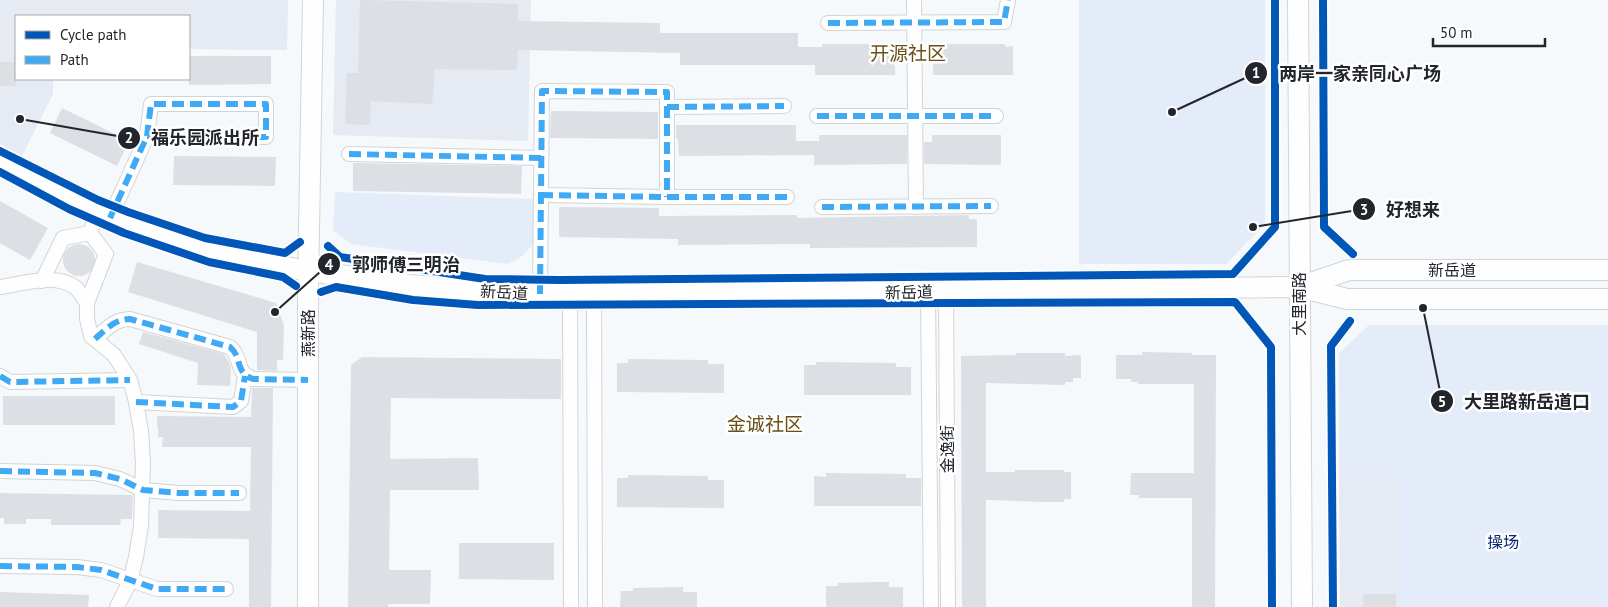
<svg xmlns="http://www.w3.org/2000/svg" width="1608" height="607" font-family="'PT Sans','Noto Sans SC',sans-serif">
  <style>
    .built { fill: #e5eaf3 }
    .green { fill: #e4ecf9 }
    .building { fill: #dcdfe3 }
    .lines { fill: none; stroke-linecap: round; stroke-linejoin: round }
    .street-casing { stroke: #d1d4d8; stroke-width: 16 }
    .secondary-casing { stroke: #d1d4d8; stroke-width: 22 }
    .street { stroke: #fefeff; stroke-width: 14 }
    .secondary { stroke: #fefeff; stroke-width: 20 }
    .quiet { stroke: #3fa9f5; stroke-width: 6; stroke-dasharray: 12 6; stroke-linecap: butt }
    .cycleway-casing { stroke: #fff; stroke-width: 11 }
    .cycleway { stroke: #0057b8; stroke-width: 8 }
    .labels { text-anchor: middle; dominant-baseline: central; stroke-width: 5; stroke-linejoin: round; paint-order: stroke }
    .street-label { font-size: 16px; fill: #22252b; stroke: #fff }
    .park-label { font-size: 16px; fill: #072870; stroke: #fff }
    .quarter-label { font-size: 19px; fill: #6a4f17; stroke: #fff }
    .leader { fill: none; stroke: #22252b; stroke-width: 2 }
    .callout-dot { fill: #22252b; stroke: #fff; stroke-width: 2 }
    .mark-label { font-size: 15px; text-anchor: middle; font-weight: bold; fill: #fff }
    .callout-label { font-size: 18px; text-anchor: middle; font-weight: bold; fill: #22252b; stroke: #fff; stroke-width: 5; stroke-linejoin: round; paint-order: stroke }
  </style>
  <rect width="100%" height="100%" fill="#f6f9fc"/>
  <g class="built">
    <polygon points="0,0 288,0 287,50 189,49 189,16 16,16 16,79 53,79 53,94 22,156 0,144"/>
    <polygon points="336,0 531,0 528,141 333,135"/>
    <polygon points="1339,476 1608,476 1608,607 1340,607"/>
  </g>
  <g class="green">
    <polygon points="1079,0 1265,0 1265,224 1226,264 1079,264"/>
    <polygon points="335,192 534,199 534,244 522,256 508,264 351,244 333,230"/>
    <polygon points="1369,325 1608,325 1608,607 1398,607 1398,476 1339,476 1339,353"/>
  </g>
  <g class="building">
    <polygon points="360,0 518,4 518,21 660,23 660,33 798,33 798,47 822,47 822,44 888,44 888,47 895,47 895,75 815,75 815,65 680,65 680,53 518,50 517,70 435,69 432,104 371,101 370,125 345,124 347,73 358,73"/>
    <polygon points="940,44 1005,44 1005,47 1013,46 1013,75 933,75 933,47 940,47"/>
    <polygon points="189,56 271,56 271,84 189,85"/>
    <rect x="0" y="62" width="16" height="24"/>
    <polygon points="62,108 129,141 117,166 50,133"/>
    <polygon points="551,111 658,112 658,139 550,138"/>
    <polygon points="676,125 796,125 796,141 819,141 819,135 907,135 907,164 814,165 814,155 679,156 678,139 676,139"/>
    <polygon points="932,135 1001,135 1001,165 924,164 924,142 932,142"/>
    <polygon points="174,156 276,157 275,186 173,185"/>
    <polygon points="353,163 522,166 521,194 353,191"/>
    <polygon points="0,201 48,228 30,260 0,243"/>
    <polygon points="559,207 659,208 659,216 797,215 797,218 969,215 969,219 977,219 977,247 810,248 810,244 678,245 678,239 559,237"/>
    <circle cx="79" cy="260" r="16"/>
    <polygon points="137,262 276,303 284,325 283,360 277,360 277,371 257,370 257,332 128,292"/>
    <polygon points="143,332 224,354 229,362 231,368 230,386 197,385 198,363 139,344"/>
    <polygon points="1142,352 1192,353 1192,355 1216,355 1215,607 1192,607 1192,498 1139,498 1139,495 1130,495 1131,473 1194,473 1194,384 1138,384 1138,382 1131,382 1131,379 1116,379 1116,355 1142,355"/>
    <polygon points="1016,353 1065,353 1065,356 1081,355 1081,378 1073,378 1073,382 1065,382 1065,385 986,383 986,472 1015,472 1015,470 1064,470 1064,472 1071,472 1071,499 1064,499 1064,502 1044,502 986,500 986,607 962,607 961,356 1016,355"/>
    <polygon points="362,357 561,359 561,399 391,398 390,459 478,458 479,490 390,490 389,570 431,570 430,604 388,604 388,607 348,607 351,365"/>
    <polygon points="628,359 708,360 708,364 724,364 724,393 617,392 617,363 628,363"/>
    <polygon points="816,362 896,363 896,367 911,367 911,395 804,395 804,365 816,365"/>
    <polygon points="252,388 273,388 271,607 249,607 249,539 158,538 158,510 250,511 251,447 162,447 163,437 158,437 158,427 157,427 157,416 251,417"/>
    <rect x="3" y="396" width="112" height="29"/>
    <polygon points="826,473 906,474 906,478 921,478 921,506 814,506 814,476 826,477"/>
    <polygon points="628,475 708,476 708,480 724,480 724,508 617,507 617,478 628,478"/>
    <polygon points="0,493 133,495 132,519 121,519 120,525 51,525 51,519 26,519 26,524 4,524 4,518 0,518"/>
    <polygon points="459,543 554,543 554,580 459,579"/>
    <polygon points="874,582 889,582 889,587 903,587 903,607 826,607 826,586 838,586 838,583"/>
    <polygon points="683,587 683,592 697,592 697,607 620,607 621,591 633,591 633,588"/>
    <polygon points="0,592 89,595 88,607 0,607"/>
    <rect x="1363" y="594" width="33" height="13"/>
  </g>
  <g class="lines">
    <g class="street-casing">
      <g id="street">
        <polyline points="914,0 916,207"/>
        <polyline points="828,23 1004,22 1008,0"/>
        <polyline points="667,107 784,106"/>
        <polyline points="817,116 996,116"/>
        <polyline points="349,154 541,158"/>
        <polyline points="541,195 667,197 787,197"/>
        <polyline points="822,207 991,206"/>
        <polyline points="110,218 147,136 266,137 266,104 151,104 147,136"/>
        <polyline points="90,233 106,254 87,303 87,319 91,336 114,355 130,380 136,402 141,431 143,463 141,526 136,557 130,581 117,607"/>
        <polyline points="42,281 63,238 90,233 97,213"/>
        <path d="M 0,287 C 22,284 55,273 75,287 C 80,291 83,298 87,303"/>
        <polyline points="928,291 931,607"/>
        <polyline points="946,291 948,607"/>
        <polyline points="540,294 542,91 667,92 667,197"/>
        <polyline points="570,294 571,607"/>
        <polyline points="594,294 595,607"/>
        <path d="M 95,339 C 106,329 115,319 130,319 L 230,347 C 243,358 234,372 253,379 L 308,380"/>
        <polyline points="0,376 10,382 130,380"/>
        <polyline points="136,402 233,407 241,401 245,376"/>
        <polyline points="0,471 95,473 120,479 143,490 179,493 239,493"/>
        <polyline points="0,566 77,567 101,570 157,589 226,589"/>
      </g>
    </g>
    <g class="secondary-casing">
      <g id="secondary">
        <polyline points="1298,0 1302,607"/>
        <polyline points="0,163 97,213 123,224 204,249 263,263 309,271 411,285 481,291 594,294 1299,287 1347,299 1608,299"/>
        <polyline points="1299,287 1349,270 1608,270"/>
        <polyline points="308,607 308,289 313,0"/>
      </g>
    </g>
    <use href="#street" class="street"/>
    <use href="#secondary" class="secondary"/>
    <g class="quiet">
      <polyline points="828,23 1004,22 1008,0"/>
      <polyline points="667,107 784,106"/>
      <polyline points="817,116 996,116"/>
      <polyline points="349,154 541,158"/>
      <polyline points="541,195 667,197 787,197"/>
      <polyline points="822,207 991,206"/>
      <polyline points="110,218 147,136 266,137 266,104 151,104 147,136"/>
      <polyline points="540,294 542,91 667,92 667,197"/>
      <path d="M 95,339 C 106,329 115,319 130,319 L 230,347 C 243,358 234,372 253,379 L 308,380"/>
      <polyline points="0,376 10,382 130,380"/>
      <polyline points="136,402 233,407 241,401 245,376"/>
      <polyline points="0,471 95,473 120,479 143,490 179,493 239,493"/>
      <polyline points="0,566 77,567 101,570 157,589 226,589"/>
    </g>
    <g class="cycleway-casing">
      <g id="cycleway">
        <polyline points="1323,0 1324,227 1353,254"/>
        <polyline points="0,151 98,200 128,212 205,238 285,253 300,242"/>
        <polyline points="0,172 69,209 124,233 209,262 283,277 296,286"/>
        <polyline points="328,246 340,257 485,279 560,280 1233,274 1275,227 1275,0"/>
        <polyline points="321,292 336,287 413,300 478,305 1235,302 1271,347 1272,607"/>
        <polyline points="1333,607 1331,346 1350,321"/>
      </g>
    </g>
    <use href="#cycleway" class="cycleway"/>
  </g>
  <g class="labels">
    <g class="street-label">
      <text x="1452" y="270">新岳道</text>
      <text transform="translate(504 292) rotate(3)">新岳道</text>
      <text transform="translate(909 292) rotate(-1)">新岳道</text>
      <text transform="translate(1299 304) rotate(-90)">大里南路</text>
      <text transform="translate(308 333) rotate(-90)">燕新路</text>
      <text transform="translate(947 449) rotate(-90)">金逸街</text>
    </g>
    <g class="park-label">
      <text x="1503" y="542">操场</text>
    </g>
    <g class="quarter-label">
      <text x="908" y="53">开源社区</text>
      <text x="765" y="424">金诚社区</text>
    </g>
  </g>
  <path class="leader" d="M1172 112L1256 73M20 119L129 138M1253 227L1364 209M275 312L329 264M1423 308L1442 401"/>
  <g class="callout-dot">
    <circle cx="1172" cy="112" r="5"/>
    <circle cx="20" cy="119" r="5"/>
    <circle cx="1253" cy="227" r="5"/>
    <circle cx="275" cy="312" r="5"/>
    <circle cx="1423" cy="308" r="5"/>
    <circle cx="1256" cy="73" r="12"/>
    <circle cx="129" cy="138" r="12"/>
    <circle cx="1364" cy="209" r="12"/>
    <circle cx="329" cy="264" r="12"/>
    <circle cx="1442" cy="401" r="12"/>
  </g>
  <g class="mark-label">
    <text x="1256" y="78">1</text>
    <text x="129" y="143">2</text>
    <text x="1364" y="215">3</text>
    <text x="329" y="270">4</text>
    <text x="1442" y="407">5</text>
  </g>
  <g class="callout-label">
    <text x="1360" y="80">两岸一家亲同心广场</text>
    <text x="205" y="144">福乐园派出所</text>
    <text x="1413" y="216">好想来</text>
    <text x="406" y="271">郭师傅三明治</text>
    <text x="1527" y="408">大里路新岳道口</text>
  </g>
  <rect x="15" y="15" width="175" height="65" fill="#ffffff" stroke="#a7a8aa"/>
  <rect x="25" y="31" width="25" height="8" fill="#0057b8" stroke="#a7a8aa"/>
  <text x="60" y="40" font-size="15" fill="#22252b">Cycle path</text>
  <rect x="25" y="56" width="25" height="8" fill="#3fa9f5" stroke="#a7a8aa"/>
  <text x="60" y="65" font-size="15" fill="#22252b">Path</text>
  <path d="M1433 38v8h112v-8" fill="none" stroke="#22252b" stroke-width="2.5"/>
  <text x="1440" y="38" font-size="15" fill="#22252b" stroke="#ffffff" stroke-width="4" paint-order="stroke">50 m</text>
</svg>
